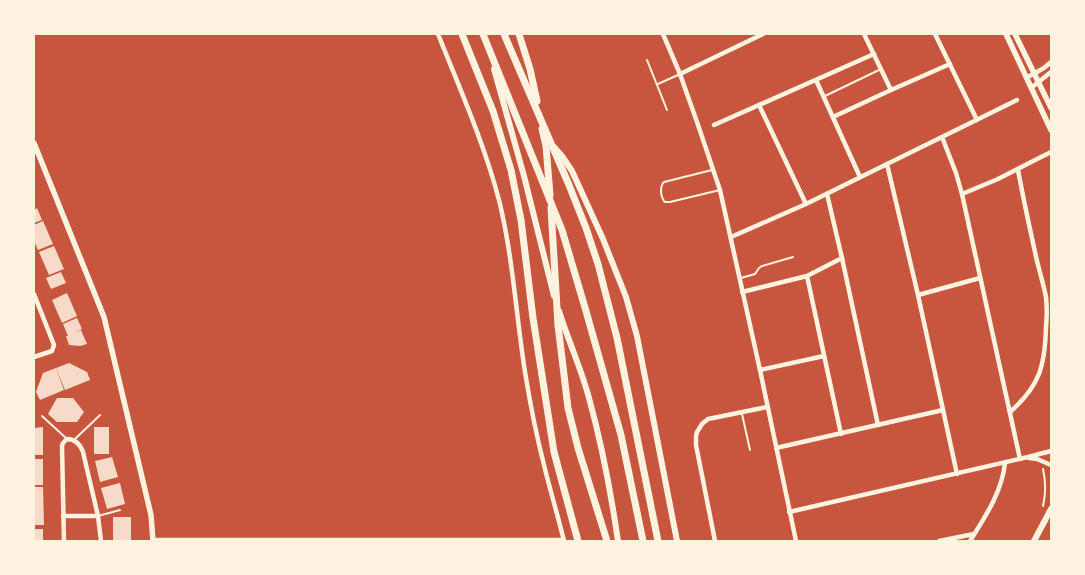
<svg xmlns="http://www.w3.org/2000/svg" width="1085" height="575" font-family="Spectral,serif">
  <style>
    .building { fill: #f7dbc8 }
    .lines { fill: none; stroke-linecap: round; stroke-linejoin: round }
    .path { stroke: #fff3e0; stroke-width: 2 }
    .service { stroke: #fff3e0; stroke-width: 2 }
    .minor { stroke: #fff3e0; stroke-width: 4.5 }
    .tertiary { stroke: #fff3e0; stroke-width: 5.5 }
    .secondary { stroke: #fff3e0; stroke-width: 6 }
    .primary { stroke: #fff3e0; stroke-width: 7 }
  </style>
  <rect width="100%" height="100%" fill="#c8553d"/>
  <g class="building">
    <polygon points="37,208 42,220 34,223 34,210"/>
    <polygon points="43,221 53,244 38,250 34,241 34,225"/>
    <polygon points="54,246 64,269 49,275 39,252"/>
    <polygon points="61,272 66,283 51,289 46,278"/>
    <polygon points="67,293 77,316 62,323 52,300"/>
    <polygon points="77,318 82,329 73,333 81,330 87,344 80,346 69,345 66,336 68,336 63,324"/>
    <polygon points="69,363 87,372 90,380 65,390 56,368"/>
    <polygon points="56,368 64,390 40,400 36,392 43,373"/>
    <polygon points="57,398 73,398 84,412 77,422 57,422 48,414"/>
    <polygon points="43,427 43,455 34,455 34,428"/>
    <rect x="94" y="427" width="15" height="27"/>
    <polygon points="112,457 118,477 100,482 95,461"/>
    <rect x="34" y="459" width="9" height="26"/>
    <polygon points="120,483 125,504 107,509 101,488"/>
    <polygon points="34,487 43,487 44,525 34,525"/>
    <rect x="113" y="517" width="18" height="24"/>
    <rect x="34" y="529" width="9" height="12"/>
  </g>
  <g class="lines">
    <path class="path" d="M 1043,469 C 1046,482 1046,493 1043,506"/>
    <g class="service">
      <polyline points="647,60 667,110"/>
      <polyline points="658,84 678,75"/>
      <polyline points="825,96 879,70"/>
      <path d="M 712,170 L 664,182 C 659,187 661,198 665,202 L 670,202 L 720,190"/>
      <polyline points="741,278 755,274 759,268 762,266 793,257"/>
      <polyline points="742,414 750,450"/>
      <polyline points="42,416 67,439"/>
      <polyline points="74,440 100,415"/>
      <polyline points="98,516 120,510"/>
    </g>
    <g class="minor">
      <path d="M 438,34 C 460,89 484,143 499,200 C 513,257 516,315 525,372 C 530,403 536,434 544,465 C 550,490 558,516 564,541"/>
      <polyline points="663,34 680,74 697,122 720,190 760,370 796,541"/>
      <polyline points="864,34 891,90"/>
      <polyline points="935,34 977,120"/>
      <polyline points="680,74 763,34"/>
      <polyline points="1026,78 1044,68 1051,62"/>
      <polyline points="816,80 860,177"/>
      <polyline points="1031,88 1051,72"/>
      <polyline points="759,105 806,204"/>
      <polyline points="833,117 891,90 950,64"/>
      <polyline points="714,125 874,54"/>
      <polyline points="942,137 956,173 962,194 1020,459"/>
      <polyline points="887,164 918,295 957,474"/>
      <polyline points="827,194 842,258 878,425"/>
      <polyline points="962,194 998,179 1051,152"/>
      <polyline points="731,237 806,204 1017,100"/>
      <polyline points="807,276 841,434"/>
      <polyline points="742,292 807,276 842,258"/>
      <polyline points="34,294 54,345 52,351 34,357"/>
      <polyline points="918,295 980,278"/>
      <polyline points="760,370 824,356"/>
      <path d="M 1010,412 C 1040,386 1045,365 1046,327 C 1047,317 1047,307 1046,297 C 1043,282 1038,267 1035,252 C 1029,225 1023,197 1018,170"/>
      <polyline points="776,448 943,410"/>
      <polyline points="1029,458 1037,459 1051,465"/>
      <polyline points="789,512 1028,457 1051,451"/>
      <polyline points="63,516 98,516"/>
      <polyline points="153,540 564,540"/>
      <path d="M 64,541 L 62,446 L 63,443 L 67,439 C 75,439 80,444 83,452 L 98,516 L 101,541"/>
      <polyline points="715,541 696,445 696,436 697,432 702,424 708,419 767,407"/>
      <polyline points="939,541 974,534"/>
      <path d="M 970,541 C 985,517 1002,492 1005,463"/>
    </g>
    <g class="tertiary">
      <polyline points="1006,34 1051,130"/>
      <polyline points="1015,34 1051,108"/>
      <polyline points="34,143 104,317 151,515 153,541"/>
    </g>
    <g class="secondary">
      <polyline points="494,69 524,176 554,296"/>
      <polyline points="554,147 562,156 572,171 603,239 626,297 637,336 677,541"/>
      <path d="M 559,311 C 568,340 581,368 589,398 C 602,445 611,493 618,541"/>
      <polyline points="1034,541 1051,509"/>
    </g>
    <g class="primary">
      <polyline points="462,34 493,111 511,170 521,220 533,318 554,452 578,541"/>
      <polyline points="483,34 562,230 586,311 621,435 643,541"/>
      <polyline points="504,34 569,185 586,228 598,264 617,338 658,541"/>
      <polyline points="519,34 530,69 537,101"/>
      <polyline points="542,129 546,146 550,195"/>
      <polyline points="551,208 558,325 568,408 578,448 607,541"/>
    </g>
  </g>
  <rect width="1085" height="575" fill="none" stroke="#fff3e0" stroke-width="70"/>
</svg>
